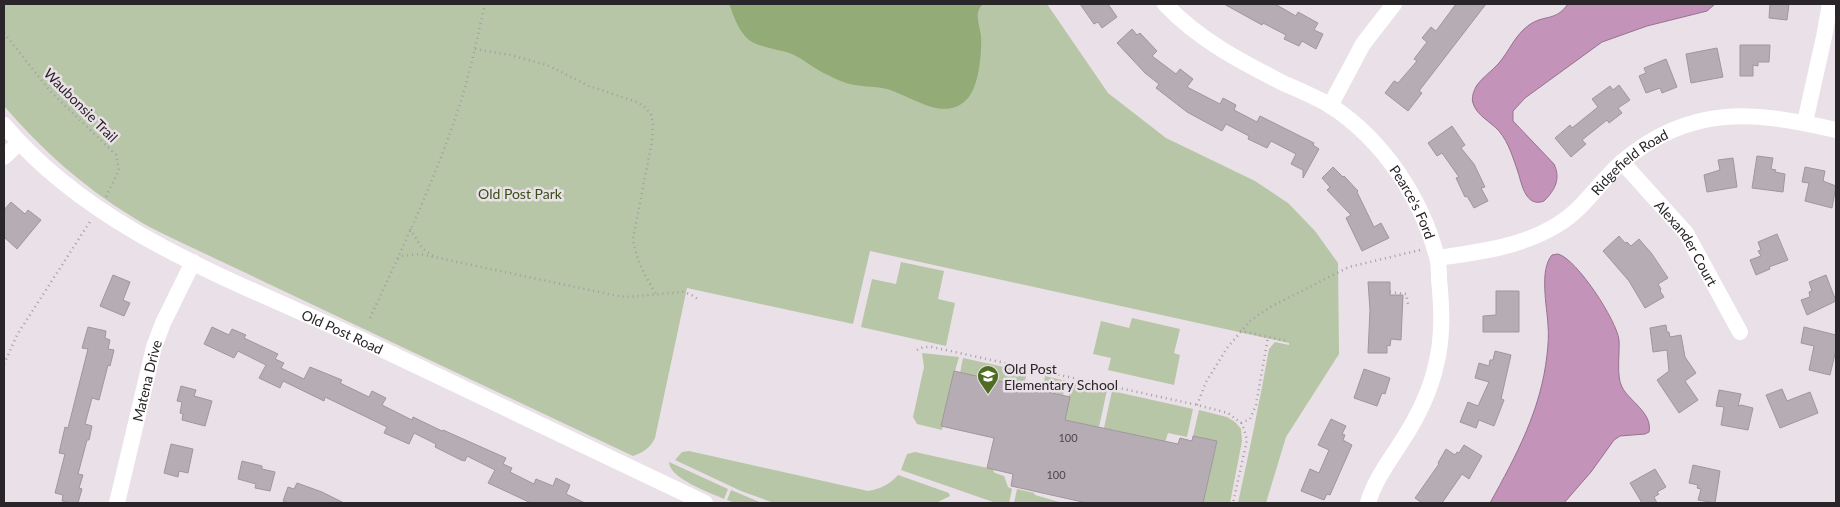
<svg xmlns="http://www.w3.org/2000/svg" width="1840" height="507" font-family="Lato,sans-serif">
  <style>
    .green { fill: #b7c6a6 }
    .forest { fill: #93ab76 }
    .water { fill: #c493b9; stroke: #96728e }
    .building { fill: #b6adb4; stroke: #a0979e }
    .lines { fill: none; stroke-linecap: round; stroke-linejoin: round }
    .path { stroke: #a59da3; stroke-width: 2.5; stroke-dasharray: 1 4; stroke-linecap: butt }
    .minor { stroke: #fff; stroke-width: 16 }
    .labels { text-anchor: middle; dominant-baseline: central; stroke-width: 5; stroke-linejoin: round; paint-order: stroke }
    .number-label { font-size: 11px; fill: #4c474b }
    .street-label { font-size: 14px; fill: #292528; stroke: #eae0e7 }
    .park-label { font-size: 14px; fill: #384e15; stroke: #eae0e7 }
    .poi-label { font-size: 14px; fill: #292528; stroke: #eae0e7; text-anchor: start }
  </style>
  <rect width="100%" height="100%" fill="#eae0e7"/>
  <g class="green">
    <path d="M 4,4 L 1047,4 L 1108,93 L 1166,138 L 1255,181 L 1288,203 L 1315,231 L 1338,263 L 1339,354 L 1286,437 L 1266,503 L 1238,503 C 1249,452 1260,401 1269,349 L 1275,342 L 1289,345 L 1289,343 L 870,251 L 853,324 L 687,288 L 655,438 C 650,448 644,452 633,456 L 178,241 C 162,233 146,226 131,216 C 82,186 41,149 4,106 Z"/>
    <polygon points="901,262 944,271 938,299 955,303 946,346 861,327 872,279 896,284"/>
    <polygon points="1132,318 1180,329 1174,353 1180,355 1174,385 1108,370 1111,358 1093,354 1101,321 1129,328"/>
    <polygon points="922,353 959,357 955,371 954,371 941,426 943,426 942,430 917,424 913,417 924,367"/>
    <polygon points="963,358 1027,372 1024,386 960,373"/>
    <polygon points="1045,376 1066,381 1065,386 1057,385 1056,390 1064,392 1063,395 1042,390"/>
    <polygon points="1071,382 1107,390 1099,427 1065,420"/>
    <polygon points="1112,391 1193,409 1187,437 1168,433 1165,442 1104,428"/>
    <polygon points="1199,410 1227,417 1235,422 1241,429 1242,441 1230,503 1203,503 1217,442 1193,436"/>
    <path d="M 689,451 L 868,491 C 880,489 889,485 898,475 L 949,493 L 950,496 L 936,503 L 774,503 L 741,491 L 675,460 L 682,452 Z"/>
    <polygon points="915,452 992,469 995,473 1004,476 1008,487 1012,489 1009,503 996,503 901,470 907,454"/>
    <path d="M 669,462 L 728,489 L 724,499 C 709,492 670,479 669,462 Z"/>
    <polygon points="1017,489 1034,493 1035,495 1063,503 1014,503"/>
    <polygon points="731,490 762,503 735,503 727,500"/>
  </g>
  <path class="forest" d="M 729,4 L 983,4 C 973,13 980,25 981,36 C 982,52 979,86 968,98 C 945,124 912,96 887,89 C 874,86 859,87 846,83 C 840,81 834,78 828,75 C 816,70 805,60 792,54 C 779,49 760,48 749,40 C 738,31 734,16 729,4 Z"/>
  <g class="water">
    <path d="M 1568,4 L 1715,4 L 1707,11 L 1647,26 L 1602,42 L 1525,98 L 1513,111 L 1513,121 L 1554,164 C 1561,179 1555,190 1544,201 C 1526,208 1522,185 1518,172 C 1513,158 1509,143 1499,131 C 1491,122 1476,115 1473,103 C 1471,98 1474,90 1477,85 C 1483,77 1492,71 1499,63 C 1510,50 1515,35 1529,25 C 1545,14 1555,22 1568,4 Z"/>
    <path d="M 1558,254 C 1577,259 1617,321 1619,340 C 1620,353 1616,376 1622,387 C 1629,401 1653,413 1649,432 L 1645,434 L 1620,436 L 1614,440 L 1591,472 L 1564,503 L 1490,503 C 1516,456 1541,410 1547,355 C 1548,346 1549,335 1548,325 C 1547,306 1539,270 1552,255 Z"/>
  </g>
  <g class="building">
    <polygon points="1080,4 1108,4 1117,17 1102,28 1098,22 1094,24"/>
    <polygon points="1224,4 1275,4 1296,16 1298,12 1318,23 1314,30 1323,34 1316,49 1302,41 1299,46 1284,39 1286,35 1263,23 1262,25"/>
    <polygon points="1456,4 1486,4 1419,91 1422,93 1408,111 1385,93 1394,81 1398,83 1417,61 1414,59 1427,42 1422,38 1431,27 1436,31"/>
    <polygon points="1770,4 1789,4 1787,20 1769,18"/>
    <polygon points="1132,29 1137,35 1140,33 1157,51 1152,56 1176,74 1180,69 1193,79 1187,87 1220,104 1223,98 1236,105 1234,110 1257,122 1260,116 1314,143 1313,145 1319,149 1303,178 1303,170 1291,164 1296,154 1271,141 1267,148 1248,139 1249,136 1226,124 1222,131 1187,112 1156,88 1159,84 1145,73 1117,43"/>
    <polygon points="1740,45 1770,45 1769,62 1758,62 1758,66 1753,65 1753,76 1740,76"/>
    <polygon points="1717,48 1723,77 1691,83 1686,54"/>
    <polygon points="1666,59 1677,87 1662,93 1660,88 1646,93 1639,76 1646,73 1644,68"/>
    <polygon points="1619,85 1630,100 1618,108 1622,113 1609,123 1607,120 1582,140 1586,144 1571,157 1555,138 1570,125 1572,128 1598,107 1592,99 1610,86 1613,90"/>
    <polygon points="1452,126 1465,145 1461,148 1474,164 1485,187 1481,188 1488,201 1474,208 1467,196 1465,197 1456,178 1459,177 1442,153 1437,156 1428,143"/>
    <polygon points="1757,156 1773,158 1771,169 1776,170 1775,172 1785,174 1783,192 1752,188"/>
    <polygon points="1733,158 1737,187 1707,192 1704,175 1720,170 1718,160"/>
    <polygon points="1333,167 1343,177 1344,176 1358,191 1357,192 1374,227 1381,223 1389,238 1362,251 1346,218 1351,215 1327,190 1330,187 1322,178"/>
    <polygon points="1805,167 1825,171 1823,181 1836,186 1832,208 1805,201 1809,183 1802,182"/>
    <polygon points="11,202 25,214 28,210 41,220 17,249 4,237 4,210"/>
    <polygon points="1777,234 1788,260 1769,267 1770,269 1756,275 1750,260 1761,256 1758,251 1761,250 1758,242"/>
    <polygon points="1619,236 1625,243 1627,242 1631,246 1639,239 1652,254 1668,278 1658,284 1661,289 1660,291 1664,297 1645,308 1629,281 1603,251"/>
    <polygon points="113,275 130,282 123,300 130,303 124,316 100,306"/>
    <polygon points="1826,275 1836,301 1807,315 1801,300 1810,297 1809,292 1812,291 1809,282"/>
    <polygon points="1368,282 1390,282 1390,295 1403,295 1401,340 1391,339 1390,346 1387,345 1387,353 1368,353 1370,310"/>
    <polygon points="1496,291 1519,291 1519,332 1483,332 1483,316 1496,315"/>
    <polygon points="1666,325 1667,332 1669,332 1670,337 1681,335 1685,357 1696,373 1685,381 1698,400 1679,413 1657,380 1669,371 1667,350 1653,352 1650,328"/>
    <polygon points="88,327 106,331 105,338 110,340 108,349 114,350 110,366 108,365 99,400 92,398 85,424 92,426 89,440 87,440 78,474 83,475 79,488 82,489 78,503 72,503 62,501 63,495 55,493 65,454 59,453 65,427 68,428 88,349 82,348"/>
    <polygon points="212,327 229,335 232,329 246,335 244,338 278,354 275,359 284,363 281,368 304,379 310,367 342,380 340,383 369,397 372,391 386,398 382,405 412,420 413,417 442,431 443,430 506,458 503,464 512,468 510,472 534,484 536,479 553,486 556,478 570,485 566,494 585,503 531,503 488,483 495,470 467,456 465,461 461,460 435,447 436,444 414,433 409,444 384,433 387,427 325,397 324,401 283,381 280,388 259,378 266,365 238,351 234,358 204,344"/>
    <polygon points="1804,327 1836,335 1836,350 1830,375 1809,370 1814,346 1801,343"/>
    <polygon points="1495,351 1511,355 1501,399 1504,400 1494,426 1479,420 1476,428 1460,422 1468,402 1478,406 1489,382 1475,378 1479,363 1489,366 1490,360 1493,360"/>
    <polygon points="1364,369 1390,378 1385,394 1382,393 1377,406 1354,398"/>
    <polygon points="954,371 1070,397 1065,420 1178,444 1180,438 1192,441 1193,436 1217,441 1203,503 1087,503 1011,486 1013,474 987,468 994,438 941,426"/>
    <polygon points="181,386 196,390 194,396 212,401 205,426 182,420 183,414 180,413 182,402 177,401"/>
    <polygon points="1782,389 1787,401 1810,392 1818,413 1780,428 1766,395"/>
    <polygon points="1719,390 1741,394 1738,406 1741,405 1753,408 1748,430 1721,425 1724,407 1716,406"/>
    <polygon points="1331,419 1346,426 1342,434 1345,435 1343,440 1352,445 1330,495 1327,494 1324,500 1301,491 1310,469 1319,473 1329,450 1318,445"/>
    <polygon points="171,444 193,449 188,473 179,471 178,477 164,473"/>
    <polygon points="1464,445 1482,456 1469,479 1462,474 1442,503 1422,503 1415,498 1439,464 1438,463 1446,449 1455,455 1457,452 1459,453"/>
    <polygon points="242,461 262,466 262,469 275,472 270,491 255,488 256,484 238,479"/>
    <polygon points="1693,465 1720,471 1715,503 1698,500 1701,489 1697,488 1698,485 1689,483"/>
    <polygon points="1655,469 1666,487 1657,492 1659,494 1654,497 1657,503 1642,503 1630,483"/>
    <polygon points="297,483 322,492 344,503 289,503 283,501 288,487 294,489"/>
  </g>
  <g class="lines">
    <g class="path">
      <polyline points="1218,4 1218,5"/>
      <polyline points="4,33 50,91 116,155 119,170 106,197"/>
      <path d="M 475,49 L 510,55 L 547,65 L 589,86 L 637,102 L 646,108 L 651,115 L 653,124 L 652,141 L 633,239 C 636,260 645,276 656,294"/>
      <polyline points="410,229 422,248 433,256"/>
      <polyline points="398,259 403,256 420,254 613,295 626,297 683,292 690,294 699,300"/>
      <polyline points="1390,292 1406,294 1408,304"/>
      <path d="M 370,318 C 402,249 435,180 459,107 C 470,73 477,39 485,4"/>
      <polyline points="1240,331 1287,341"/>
      <polyline points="917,350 923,347 932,347 1197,405 1228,413 1241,423 1244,429 1247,440 1233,503"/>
      <polyline points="4,364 17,335 91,220"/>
      <polyline points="1197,405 1206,382 1227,348 1250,321 1270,307 1349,267 1420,250"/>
      <polyline points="1241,423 1250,419 1256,405 1268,337"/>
    </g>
    <g class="minor">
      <path id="s1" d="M 1165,4 C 1199,40 1240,61 1283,83 C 1299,90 1316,97 1331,106 C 1383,140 1421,197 1437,257 C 1439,264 1439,272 1439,279 C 1442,309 1443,337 1436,365 C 1430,392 1417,418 1402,441 C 1390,460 1374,481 1368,503"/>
      <polyline points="1330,106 1363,44 1394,4"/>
      <polyline points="1805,122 1824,37 1830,4"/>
      <path id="s2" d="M 4,125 C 94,232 233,280 356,337 C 473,392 589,448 705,503"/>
      <polyline points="4,157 19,143"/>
      <path id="s3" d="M 1622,162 L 1686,233 L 1740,332"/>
      <path id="s4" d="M 1438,258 C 1479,252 1521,247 1557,225 C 1584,209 1599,182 1622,162 C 1690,104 1755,111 1836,130"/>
      <path id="s5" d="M 117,503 L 154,347 L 163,323 L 193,262"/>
    </g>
  </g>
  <defs>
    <g id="school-pin" transform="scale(1.125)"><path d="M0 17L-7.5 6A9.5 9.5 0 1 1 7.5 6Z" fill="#4f6d22" stroke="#eae0e7"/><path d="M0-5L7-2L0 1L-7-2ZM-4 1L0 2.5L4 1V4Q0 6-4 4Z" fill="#fff"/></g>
  </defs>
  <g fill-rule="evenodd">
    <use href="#school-pin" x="988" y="376"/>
  </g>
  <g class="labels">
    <g class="number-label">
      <text x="1068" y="437">100</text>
      <text x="1056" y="474">100</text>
    </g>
    <g class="street-label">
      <text transform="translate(81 105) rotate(45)">Waubonsie Trail</text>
      <text stroke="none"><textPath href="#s4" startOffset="221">Ridgefield Road</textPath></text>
      <text stroke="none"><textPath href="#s1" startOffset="324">Pearce's Ford</textPath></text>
      <text stroke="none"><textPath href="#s3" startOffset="104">Alexander Court</textPath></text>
      <text stroke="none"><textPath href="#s2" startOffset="400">Old Post Road</textPath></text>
      <text stroke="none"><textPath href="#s5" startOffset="126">Matena Drive</textPath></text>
    </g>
    <g class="park-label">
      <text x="520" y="193">Old Post Park</text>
    </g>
    <g class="poi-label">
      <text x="1004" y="368">Old Post<tspan x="1004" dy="16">Elementary School</tspan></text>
    </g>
  </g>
  <rect width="1840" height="507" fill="none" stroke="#292528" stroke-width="10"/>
</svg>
